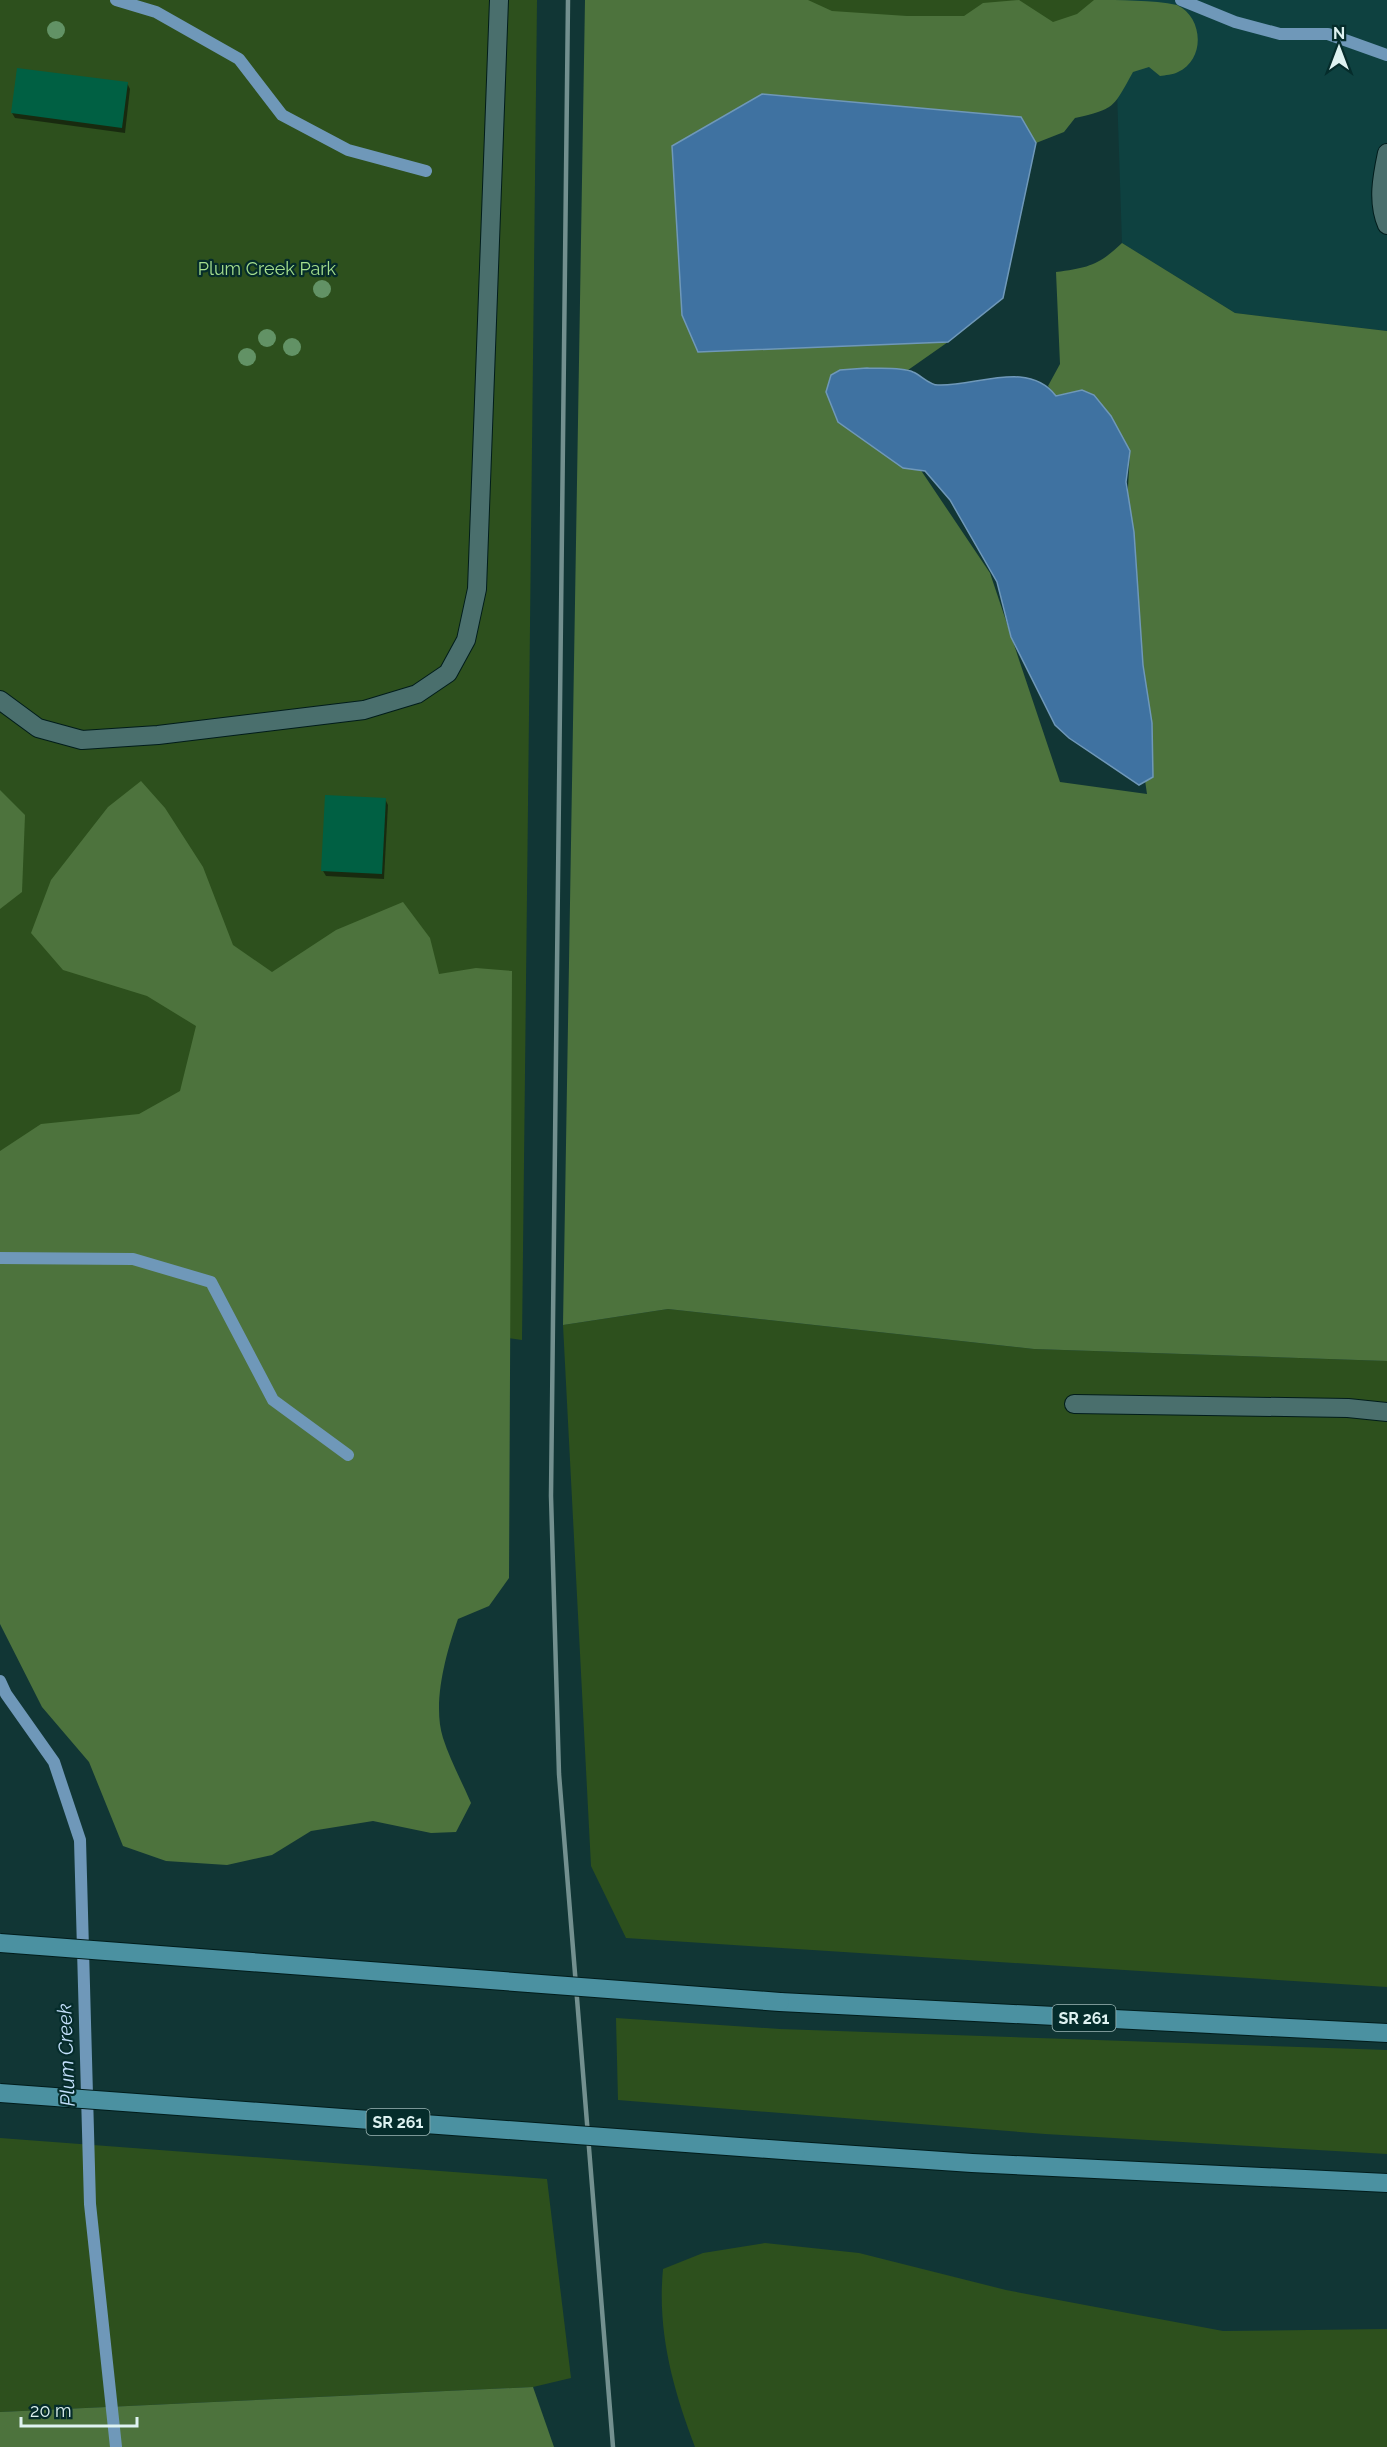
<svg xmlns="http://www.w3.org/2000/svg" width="1387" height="2447" font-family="Raleway,sans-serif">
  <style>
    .built { fill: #0e4140 }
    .green { fill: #2d501d }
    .forest { fill: #4d733d }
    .water { fill: #3f72a1; stroke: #6f98b9; stroke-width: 1.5 }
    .shadow { fill: #0007 }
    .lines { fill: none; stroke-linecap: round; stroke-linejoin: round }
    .stream { stroke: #6f98b9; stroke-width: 12 }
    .building { fill: #006043 }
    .minor-casing { stroke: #011c1b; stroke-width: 20 }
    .major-casing { stroke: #011c1b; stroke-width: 20 }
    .minor { stroke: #4a6f6d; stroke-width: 18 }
    .major { stroke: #4b91a1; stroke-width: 18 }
    .rail { stroke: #73908f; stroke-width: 4.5 }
    .major-bridge-casing { stroke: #011c1b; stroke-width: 20; stroke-linecap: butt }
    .major-bridge { stroke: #4b91a1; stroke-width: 18 }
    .tree { fill: #629265 }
    .labels { text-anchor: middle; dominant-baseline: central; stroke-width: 4.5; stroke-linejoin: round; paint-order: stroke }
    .shield { fill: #052c2b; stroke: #9db7b6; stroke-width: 1.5 }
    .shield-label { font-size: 16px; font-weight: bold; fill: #def2f1 }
    .park-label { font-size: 18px; fill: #a5de8d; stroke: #052c2b }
    .water-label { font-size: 20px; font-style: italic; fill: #c5e1fd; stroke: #052c2b }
  </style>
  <rect width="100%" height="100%" fill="#113635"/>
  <polygon class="built" points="1114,0 1387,0 1387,331 1235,313 1122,243"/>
  <g class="green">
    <polygon points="0,0 537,0 522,1340 0,1267"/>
    <polygon points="783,0 1107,0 1077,49 818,28"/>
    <polygon points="668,1309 1034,1349 1387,1361 1387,1987 626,1938 591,1866 563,1325"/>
    <polygon points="616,2018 780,2029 1387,2050 1387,2154 1045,2134 618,2100"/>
    <polygon points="0,2138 547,2179 571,2378 533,2387 0,2412"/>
    <path d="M 765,2243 L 859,2253 L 1006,2290 L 1223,2331 L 1387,2329 L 1387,2447 L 695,2447 C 673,2389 657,2332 663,2269 L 703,2253 Z"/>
  </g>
  <g class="forest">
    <path d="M 585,0 L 808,0 L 832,11 L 907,16 L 964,16 L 983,3 L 1019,0 L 1053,22 L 1077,14 L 1094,0 C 1119,0 1153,0 1177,5 C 1203,17 1206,59 1178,72 C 1173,75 1165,75 1160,76 L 1149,67 L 1133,72 C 1113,108 1115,109 1075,118 L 1064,132 L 1036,143 L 1003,298 L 948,342 L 871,396 L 990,573 L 1060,782 L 1147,794 L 1121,617 L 1130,451 L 1082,390 L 1056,396 L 1048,386 L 1060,364 L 1056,272 C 1088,268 1099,265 1122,243 L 1235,313 L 1387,331 L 1387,1361 L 1034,1349 L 668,1309 L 563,1325 Z"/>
    <path d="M 141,781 L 165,808 L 203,867 L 233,945 L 272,972 L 336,930 L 403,902 L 430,938 L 439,974 L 476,968 L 512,971 L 509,1578 L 489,1606 L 458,1619 C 446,1653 432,1703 443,1738 C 450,1760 462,1782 471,1803 L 456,1832 L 431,1833 L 373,1821 L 311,1831 L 272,1855 L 227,1865 L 166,1861 L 123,1846 L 89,1762 L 42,1707 L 0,1624 L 0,1151 L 41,1124 L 139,1114 L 180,1091 L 196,1026 L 147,996 L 63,970 L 31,933 L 51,880 L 108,807 Z"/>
    <polygon points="0,790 25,815 22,892 0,909"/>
    <polygon points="533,2387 554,2447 0,2447 0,2412"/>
  </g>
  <g class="water">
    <polygon points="762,94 1021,117 1036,143 1003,298 948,342 698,352 682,315 672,146"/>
    <path d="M 867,368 C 881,369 901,367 913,372 C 921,375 929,385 938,385 C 975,387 1028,359 1056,396 L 1082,390 L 1094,395 L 1111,416 L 1130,451 L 1126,482 L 1134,532 L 1143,665 L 1152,723 L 1153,777 L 1139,785 L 1069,738 L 1055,725 L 1011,637 L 997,582 L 950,500 L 925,471 L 903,468 L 838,422 L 826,392 L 831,375 L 840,370 Z"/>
  </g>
  <g class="shadow">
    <polygon points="127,83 130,89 125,133 15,118 12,113"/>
    <polygon points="385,799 388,805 384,879 326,876 323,871"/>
  </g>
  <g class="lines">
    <g class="stream">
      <polyline points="116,0 156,12 239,59 282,115 348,150 426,171"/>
      <polyline points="1181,0 1235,22 1280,34 1328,34 1387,55"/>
      <polyline points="0,1258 133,1259 211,1282 273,1400 348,1455"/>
      <polyline points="0,1681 6,1694 54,1762 80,1840 90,2204 116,2447"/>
    </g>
  </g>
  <g class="building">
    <polygon points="17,68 128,82 122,128 11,113"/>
    <polygon points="325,795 386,798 382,874 321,871"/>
  </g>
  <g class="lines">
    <g class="minor-casing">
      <g id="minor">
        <path d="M 1387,153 C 1382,177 1377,202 1387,225"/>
        <polyline points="0,700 38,728 82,740 158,735 364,710 417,694 448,673 466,640 477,589 499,0"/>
        <polyline points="1074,1404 1348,1408 1387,1412"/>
      </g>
    </g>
    <g class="major-casing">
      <g id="major">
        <polyline points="780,2002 1387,2033"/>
        <polyline points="796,2151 972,2163 1387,2183"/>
      </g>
    </g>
    <use href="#minor" class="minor"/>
    <use href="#major" class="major"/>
    <polyline class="rail" points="568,0 551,1496 559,1774 613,2447"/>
    <g class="major-bridge-casing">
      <g id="major-bridge">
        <polyline points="0,1943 780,2002"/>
        <polyline points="0,2093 796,2151"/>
      </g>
    </g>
    <use href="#major-bridge" class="major-bridge"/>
  </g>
  <g class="tree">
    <circle cx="56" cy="30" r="9"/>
    <circle cx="322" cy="289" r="9"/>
    <circle cx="267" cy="338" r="9"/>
    <circle cx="292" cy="347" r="9"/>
    <circle cx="247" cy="357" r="9"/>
  </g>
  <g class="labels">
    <g class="shield">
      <rect x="1052.5" y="2005" width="63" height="26" rx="4.5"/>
      <rect x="366.5" y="2109" width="63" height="26" rx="4.5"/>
    </g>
    <g class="shield-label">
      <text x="1084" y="2018">SR 261</text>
      <text x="398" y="2122">SR 261</text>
    </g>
    <g class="park-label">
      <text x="267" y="268">Plum Creek Park</text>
    </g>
    <g class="water-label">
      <text transform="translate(66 2055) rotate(-92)">Plum Creek</text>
    </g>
  </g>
  <g transform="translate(1339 48)" stroke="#052c2b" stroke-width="4.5" paint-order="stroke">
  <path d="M0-4.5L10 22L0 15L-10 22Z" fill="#def2f1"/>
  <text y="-9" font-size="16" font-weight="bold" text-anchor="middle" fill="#def2f1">N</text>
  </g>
  <path d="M21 2417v9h116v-9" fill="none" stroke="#def2f1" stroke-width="3"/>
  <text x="30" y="2417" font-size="18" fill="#def2f1" stroke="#052c2b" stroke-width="4.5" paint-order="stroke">20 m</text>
</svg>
